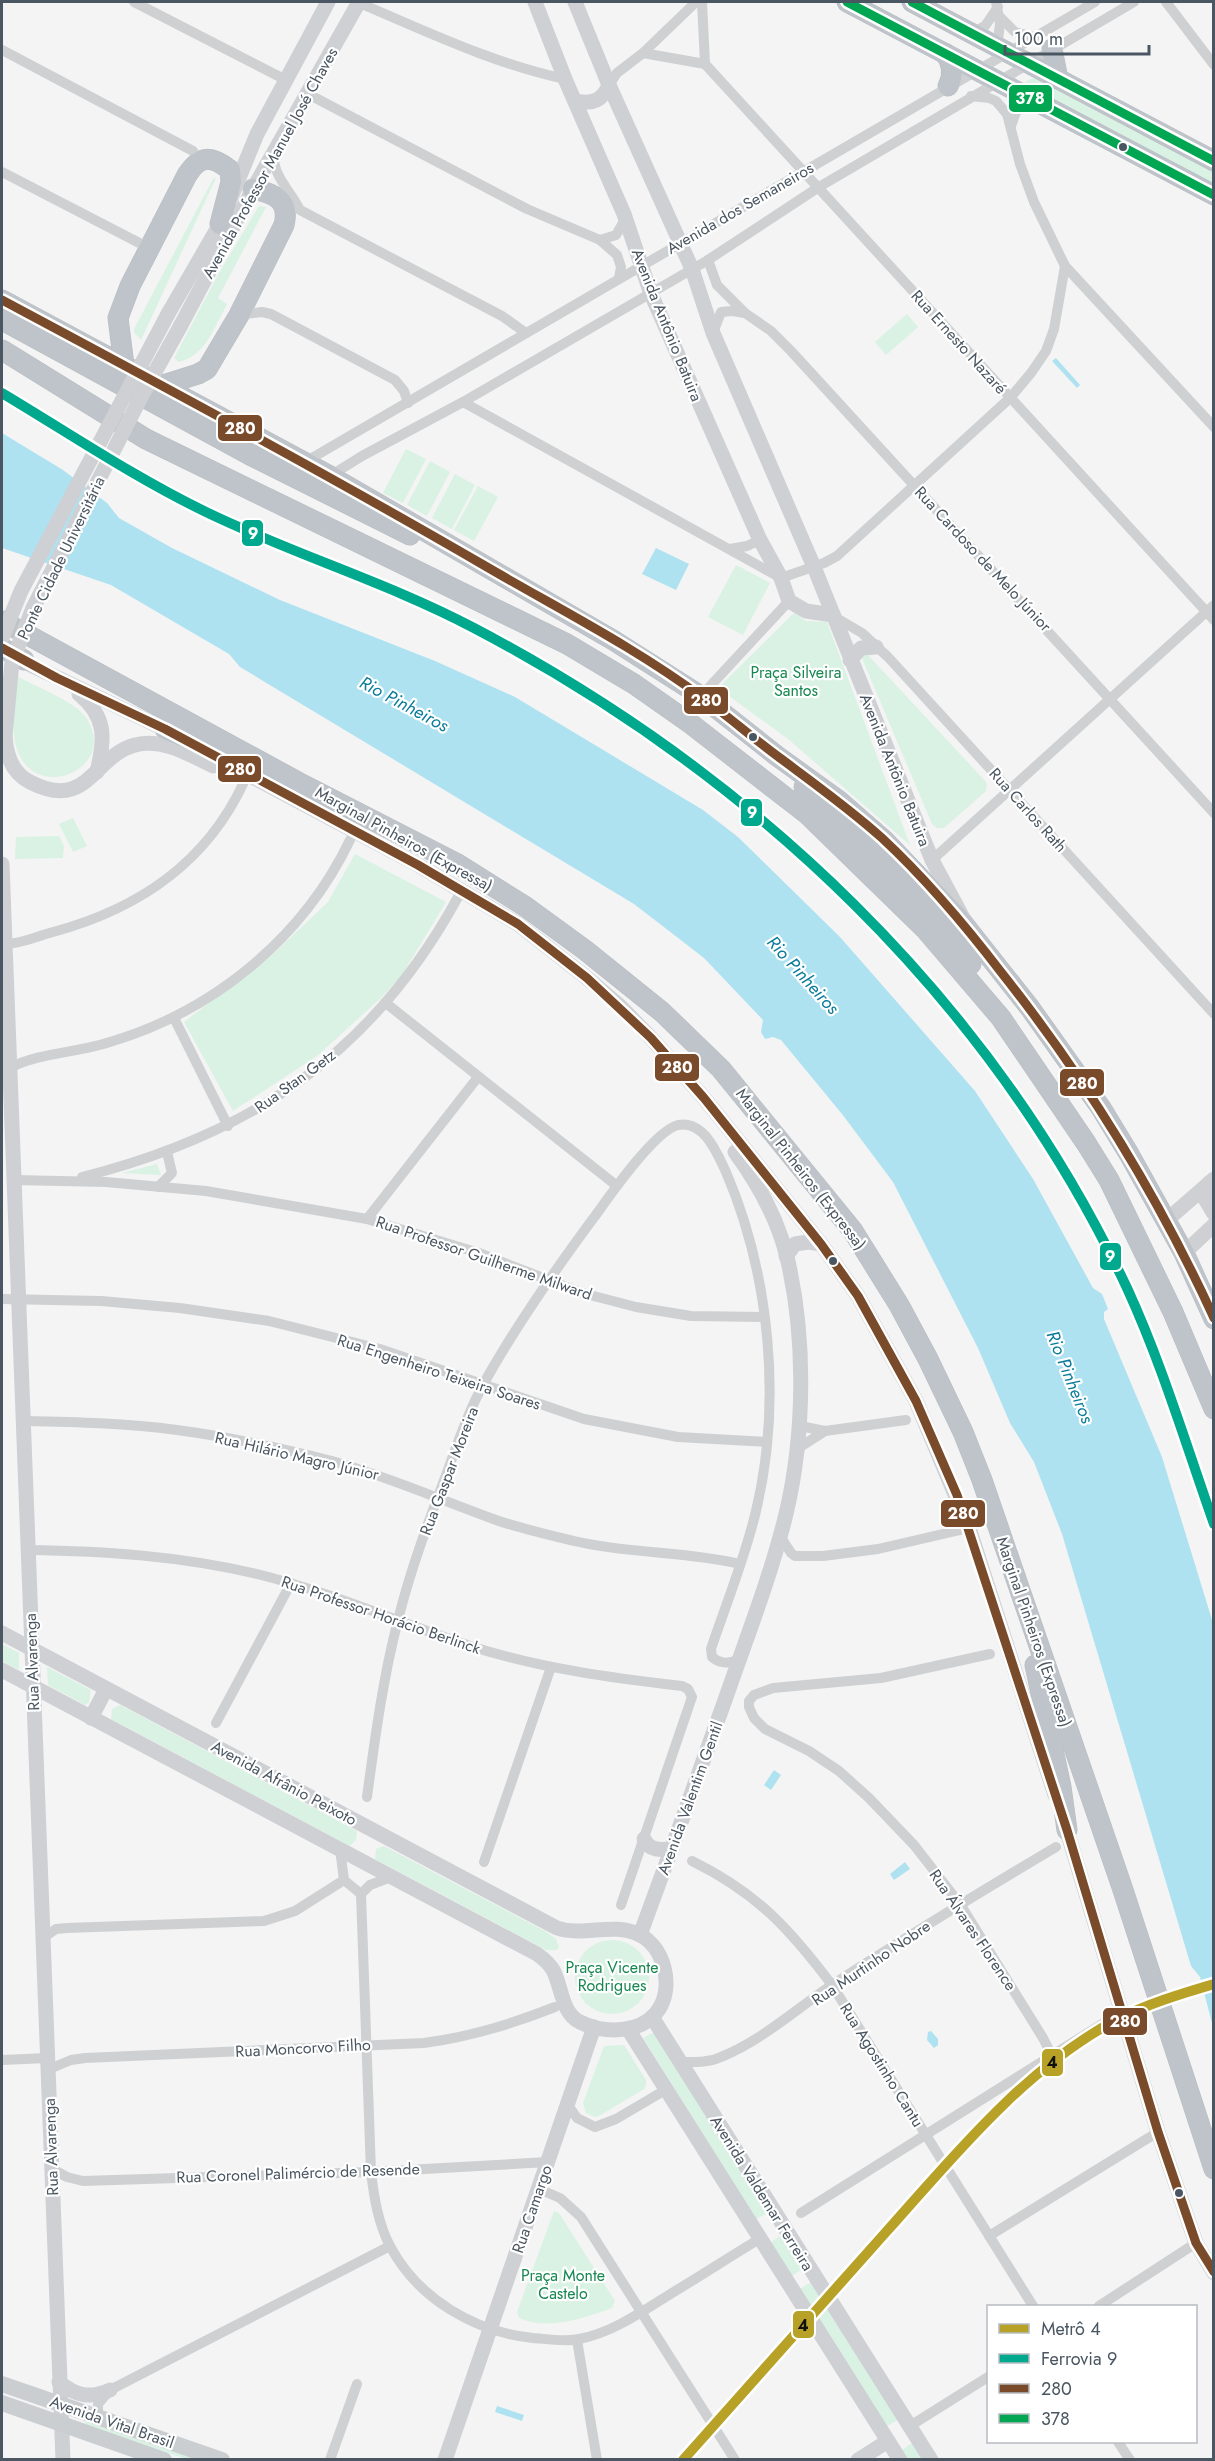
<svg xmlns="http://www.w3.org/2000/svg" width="1215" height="2461" font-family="Jost,sans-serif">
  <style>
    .green { fill: #d9f2e3 }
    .water { fill: #aee2f0 }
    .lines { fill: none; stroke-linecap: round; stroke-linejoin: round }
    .highway-casing { stroke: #b9bec3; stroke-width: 21 }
    .street { stroke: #ced0d2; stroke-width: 10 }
    .secondary { stroke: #ced0d4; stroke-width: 15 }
    .primary { stroke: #caced1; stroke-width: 16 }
    .highway { stroke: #bec4c9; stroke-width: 20 }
    .secondary-bridge { stroke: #ced0d4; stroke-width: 15 }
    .bus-1-casing { stroke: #fff; stroke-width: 14 }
    .bus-2-casing { stroke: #fff; stroke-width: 14 }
    .bus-1 { stroke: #7a4b2a; stroke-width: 9 }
    .bus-2 { stroke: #00a651; stroke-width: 9 }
    .rail-1-casing { stroke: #fff; stroke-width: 15 }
    .rail-1 { stroke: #00a88e; stroke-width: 10 }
    .metro-1-casing { stroke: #fff; stroke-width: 15 }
    .metro-1 { stroke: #b7a227; stroke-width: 10 }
    .bus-dot { fill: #4a5661; stroke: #fff; stroke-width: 2 }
    .labels { text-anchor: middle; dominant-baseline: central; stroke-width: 4.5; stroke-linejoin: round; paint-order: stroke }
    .street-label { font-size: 16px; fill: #4a5661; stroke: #fff }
    .park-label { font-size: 16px; fill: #17864f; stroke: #fff }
    .water-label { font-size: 18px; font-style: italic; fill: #0c7c9b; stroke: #fff }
    .line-badge { stroke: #fff; stroke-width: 2 }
    .badge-label { font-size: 16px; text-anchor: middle; font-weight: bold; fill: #fff }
    .pale-badge-label { font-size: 16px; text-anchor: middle; font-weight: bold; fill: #111 }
  </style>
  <rect width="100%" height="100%" fill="#f4f4f4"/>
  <g class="green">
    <polygon points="1040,74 1213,166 1213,189 1022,84"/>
    <polygon points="216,178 141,340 134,333 134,329 213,179"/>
    <path d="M 259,206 L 266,207 L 218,298 L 227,304 L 224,310 C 212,332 205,355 179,362 L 174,358 L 220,271 Z"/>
    <polygon points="907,314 918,327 886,355 875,342"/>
    <polygon points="406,449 426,459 403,503 383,493"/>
    <polygon points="430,461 450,472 427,516 407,505"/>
    <polygon points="455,474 475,485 452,529 432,518"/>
    <polygon points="478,486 498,497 474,541 454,530"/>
    <polygon points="736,565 770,583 743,635 708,617"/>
    <polygon points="794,613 806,621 827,622 910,845 788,739 718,688"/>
    <polygon points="867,654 987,783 986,791 944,828 937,828 932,824 861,656"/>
    <path d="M 18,677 C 34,685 76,703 85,716 C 122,768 33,807 16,746 C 10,725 16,698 18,677 Z"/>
    <polygon points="73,818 87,846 73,852 59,824"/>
    <polygon points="59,836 64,846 63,858 15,859 16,837"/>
    <polygon points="355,854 446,902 402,975 381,998 317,1056 233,1111 184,1022 270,957 328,902"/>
    <polygon points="157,1164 161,1175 122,1173"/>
    <polygon points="2,1644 19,1653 19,1670 2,1661"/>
    <polygon points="47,1667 91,1690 89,1703 85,1705 48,1685"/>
    <polygon points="120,1705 357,1831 356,1840 350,1846 111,1719 112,1709"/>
    <polygon points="384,1846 545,1931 556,1939 559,1947 557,1950 546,1950 375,1859 376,1849"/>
    <circle cx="612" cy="1977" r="37"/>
    <polygon points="654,2032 768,2213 756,2219 643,2038"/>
    <polygon points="624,2045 646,2080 646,2085 644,2089 599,2116 595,2117 586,2113 583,2103 604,2046"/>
    <path d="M 554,2211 L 559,2213 L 615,2301 L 612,2308 C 585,2318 547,2331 519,2318 L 517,2312 Z"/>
    <polygon points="782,2235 803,2268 792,2276 771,2242"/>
    <polygon points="811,2282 898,2420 887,2426 800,2289"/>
    <polygon points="86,2420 200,2459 186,2459 84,2424"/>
    <polygon points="912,2443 923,2459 908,2459 902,2450"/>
  </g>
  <g class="water">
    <polygon points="1056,358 1080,385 1077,388 1052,361"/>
    <polygon points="2,433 63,470 107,503 119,518 172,548 280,600 435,661 515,697 703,810 738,837 840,937 975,1091 1033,1179 1093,1288 1102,1294 1108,1309 1104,1312 1104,1319 1162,1457 1213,1623 1213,2027 1200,1977 1191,1966 1062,1534 1034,1462 1010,1423 978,1348 893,1182 842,1114 781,1040 773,1037 765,1039 761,1032 763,1020 704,958 634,904 240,667 229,654 111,585 2,548"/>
    <polygon points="656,548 689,564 676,590 642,574"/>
    <polygon points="774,1770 781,1775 771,1790 764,1785"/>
    <polygon points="905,1862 910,1869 894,1880 890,1874"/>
    <polygon points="931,2031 938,2039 938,2045 934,2048 927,2040 928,2032"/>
    <polygon points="497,2406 524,2415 522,2421 495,2412"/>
  </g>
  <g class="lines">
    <g class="highway-casing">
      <g id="highway">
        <polyline points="847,2 1214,195"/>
        <polyline points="912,2 1214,161"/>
        <polyline points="1052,49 1058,79"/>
        <path d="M 945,53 C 952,63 954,75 948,86"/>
        <polyline points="2,300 330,476 613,640 701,696 777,756 838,800 885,841 962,922 1030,1008 1101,1108 1129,1154 1184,1253 1214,1319"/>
        <polyline points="2,320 250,455 410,535"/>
        <polyline points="2,350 146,439 567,644 634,684 691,724 807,814 925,929 1001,1018 1086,1143 1109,1180 1173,1312 1214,1409"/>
        <path d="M 124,365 L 118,318 L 130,286 L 187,175 C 200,155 211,155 230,170 L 231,182 L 220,224"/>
        <path d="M 163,385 L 198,374 L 207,369 L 239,315 L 284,225 C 290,201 275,193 253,189"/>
        <polyline points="2,621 298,782 456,863 526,907 585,950 662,1012 721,1069 853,1231 899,1305 928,1359 963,1432 982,1480 1122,1887 1214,2169"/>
        <polyline points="2,648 24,660"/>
        <polyline points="165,729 218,751"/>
        <polyline points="804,787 884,863 921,902 971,964"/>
        <polyline points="1035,1665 1061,1787 1067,1830"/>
      </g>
    </g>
    <g class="street">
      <polyline points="134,2 286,80"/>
      <polyline points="702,2 705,64"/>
      <polyline points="996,2 1000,24 997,47"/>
      <polyline points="1166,2 1214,65"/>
      <path d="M 359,3 C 426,31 494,64 565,79"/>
      <polyline points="1000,17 1015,32 1034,37"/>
      <polyline points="972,33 985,26 998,7"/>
      <polyline points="2,50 193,151"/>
      <polyline points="643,53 705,64 1214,620"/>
      <polyline points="609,85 617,73 643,53 696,2"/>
      <polyline points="308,94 527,209 600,240 617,255 621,267 619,278"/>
      <polyline points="971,96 989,98 996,101 1007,114 1020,164 1034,202 1065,266 1214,427"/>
      <polyline points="1011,126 1016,112 1032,99"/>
      <path d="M 274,155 C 273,177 291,191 300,210 L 502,316 L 526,333"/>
      <polyline points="2,172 149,248"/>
      <polyline points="600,240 616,235 623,223 624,216"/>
      <polyline points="708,260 717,285 745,313 771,331 791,351 1214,813"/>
      <polyline points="239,315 262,312 271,314 395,380 404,391 408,403"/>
      <polyline points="713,333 721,312 732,311 745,313"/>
      <polyline points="463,402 781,578 824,563 837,556 1010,398 1031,373 1046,351 1054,329 1065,266"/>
      <polyline points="305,462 1095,2"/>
      <polyline points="330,476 362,456 463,402 708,260 819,187 1134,2"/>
      <polyline points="730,549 747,546 760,540"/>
      <polyline points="833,616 862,633 888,657 1214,1014"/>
      <polyline points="701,696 789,601"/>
      <polyline points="932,860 1214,605"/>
      <path d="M 5,944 C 25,943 34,937 53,932 C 138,909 206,864 244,782"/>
      <polyline points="387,1004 617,1186"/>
      <polyline points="174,1018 228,1126"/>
      <path d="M 9,1068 C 41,1052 77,1053 110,1042 C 214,1011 303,938 350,840"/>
      <path d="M 82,1177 C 252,1134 373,1053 458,897"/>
      <polyline points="14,1180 106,1182 206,1191 367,1219 479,1253 582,1293 636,1307 691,1316 763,1317"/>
      <polyline points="158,1187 172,1173 167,1152"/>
      <polyline points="367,1219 478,1077"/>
      <polyline points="2,1299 101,1301 180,1308 269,1321 380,1349 584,1419 678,1437 767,1442"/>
      <path d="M 23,1421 C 74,1422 126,1423 177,1430 C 229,1437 281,1448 332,1461 C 390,1477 443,1501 499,1521 C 523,1529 549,1535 574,1541 C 628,1554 686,1551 740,1564"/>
      <polyline points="800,1426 825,1431 906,1420"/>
      <polyline points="797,1449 825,1431"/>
      <polyline points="780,1536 791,1553 795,1556 823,1556 878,1549 969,1528"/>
      <path d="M 27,1550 C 105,1551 181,1556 257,1574 C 331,1592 400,1623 473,1647 C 541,1668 611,1678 682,1686 L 688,1689 L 692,1697 L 621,1905"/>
      <polyline points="990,1654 881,1678 773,1688 754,1695 749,1701 749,1707 754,1718 765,1729 809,1751 839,1771 869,1798 914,1845 960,1904 1043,2038 1052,2056"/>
      <polyline points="216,1723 291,1583"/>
      <path d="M 367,1797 C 375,1738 383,1678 398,1620 C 410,1571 428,1523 446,1475 C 457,1445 468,1412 484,1383 C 517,1324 557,1267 598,1212 C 613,1191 655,1131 678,1125 C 704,1120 717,1153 726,1172 C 770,1275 782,1402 756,1511 C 745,1558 726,1604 711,1649 L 712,1657 C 720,1664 728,1664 738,1660"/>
      <polyline points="340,1849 344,1880 361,1894"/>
      <path d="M 692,1861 C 757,1893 789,1928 832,1985 L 1033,2306"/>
      <polyline points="484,1862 551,1667"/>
      <path d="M 391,1877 L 370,1885 L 361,1894 L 371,2172 C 374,2197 378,2223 390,2246 C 418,2299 475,2332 533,2338 C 547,2339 565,2342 579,2339 C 612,2333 643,2311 672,2293 C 702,2275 731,2256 761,2238"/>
      <polyline points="43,1938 56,1929 67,1928 264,1921 295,1911 344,1880"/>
      <polyline points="2,2060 47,2058"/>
      <path d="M 680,2062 C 694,2062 708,2063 721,2057 C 763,2040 797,2008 835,1983 C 908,1936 982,1891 1056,1847"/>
      <path d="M 47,2070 L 71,2060 L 85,2058 L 424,2043 C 470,2037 512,2024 555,2007"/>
      <polyline points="568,2105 577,2118 595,2127 616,2119 667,2089"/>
      <polyline points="52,2169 67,2177 83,2181 371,2172 548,2162"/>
      <polyline points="539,2189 560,2198 581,2217 735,2460"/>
      <polyline points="801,2213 1110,2019"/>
      <polyline points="989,2236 1158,2132"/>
      <polyline points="1099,2306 1196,2243"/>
      <polyline points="577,2340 597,2460"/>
      <polyline points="98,2417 98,2404 110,2390 390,2246"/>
      <polyline points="910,2426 988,2377"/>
      <polyline points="1118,2442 1130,2460"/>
      <polyline points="330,2460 357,2384"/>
    </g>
    <g class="secondary">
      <polyline points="535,2 565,79 624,214 651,294 760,540 781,578 789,601 806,611 833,615"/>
      <polyline points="575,2 609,85 692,269 713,333 814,567 932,860 962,916"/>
      <path d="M 576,101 C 592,105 603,100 609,85"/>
      <polyline points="168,314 220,224 257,134 328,2"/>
      <polyline points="181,325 253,189 359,2"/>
      <polyline points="16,658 173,733"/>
      <polyline points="850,660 861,648 876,647"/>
      <path d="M 79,694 C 107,717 105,739 97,772"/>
      <path d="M 5,736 C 6,754 12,773 30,782 C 88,812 93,756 135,745 C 164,738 188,754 213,766"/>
      <polyline points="204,751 418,865 518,924 587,978 621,1007 651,1038 704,1098 821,1244 858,1296 916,1401 969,1528 1055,1795"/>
      <polyline points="2,864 63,2460"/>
      <polyline points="1209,1183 1205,1199 1214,1214"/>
      <polyline points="1167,1220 1214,1179"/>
      <polyline points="1184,1253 1214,1225"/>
      <polyline points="786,1256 795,1244 809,1242 821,1244"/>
      <path d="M 2,1633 L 557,1928 C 584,1937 612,1922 638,1934 C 664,1946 674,1985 659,2009 C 643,2034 604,2034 580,2022 C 561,2013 562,1986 553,1970 C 549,1963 544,1959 537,1954 L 2,1670"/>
      <polyline points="91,1718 106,1689"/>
      <polyline points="1064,1821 1158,2132 1196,2243 1214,2273"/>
      <path d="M 644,1839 C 649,1851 661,1850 672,1849"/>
      <path d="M 640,1935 C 669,1857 697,1778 725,1700 C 746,1639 771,1576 786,1514 C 805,1434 806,1337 787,1257 C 778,1220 757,1182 735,1152"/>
      <polyline points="652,2017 931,2460"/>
      <polyline points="628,2029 900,2460"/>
      <path d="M 59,2382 C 76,2396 90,2399 110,2390"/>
      <polyline points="445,2460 594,2027"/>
      <polyline points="858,2460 888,2441"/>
    </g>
    <g class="primary">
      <polyline points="2,2384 222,2460"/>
      <polyline points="2,2403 164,2460"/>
    </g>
    <use href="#highway" class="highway"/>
    <g class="secondary-bridge">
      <polyline points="2,638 21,591 168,314"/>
      <polyline points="5,736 12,662 33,608 141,397 181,325"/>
    </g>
    <g class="bus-1-casing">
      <g id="bus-1">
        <path d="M 2,300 C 165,387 327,474 487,567 C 559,609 636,648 703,698 C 729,717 754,739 780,758 C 815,784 850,809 882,838 C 926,879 965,925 1001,972 C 1086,1079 1157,1194 1214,1318"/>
        <polyline points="2,648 57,678 165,729 418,865 518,924 587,978 651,1038 704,1098 821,1244 858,1296 916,1401 957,1495 1067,1830 1158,2132 1196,2243 1214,2272"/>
      </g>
    </g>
    <g class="bus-2-casing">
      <g id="bus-2">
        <polyline points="847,2 1214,195"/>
        <polyline points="912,2 1214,161"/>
      </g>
    </g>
    <use href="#bus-1" class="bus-1"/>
    <use href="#bus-2" class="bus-2"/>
    <g class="rail-1-casing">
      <path id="rail-1" d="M 2,393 C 69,433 134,477 204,511 C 292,554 387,582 474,628 C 754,775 991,999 1127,1288 C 1162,1364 1186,1445 1214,1524"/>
    </g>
    <use href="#rail-1" class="rail-1"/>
    <g class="metro-1-casing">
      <path id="metro-1" d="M 683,2460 C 751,2384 818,2308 886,2232 C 955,2155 1023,2070 1116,2020 C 1147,2004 1180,1994 1214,1984"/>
    </g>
    <use href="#metro-1" class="metro-1"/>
  </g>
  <g class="bus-dot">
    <circle cx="1123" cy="147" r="5"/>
    <circle cx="753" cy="737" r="5"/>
    <circle cx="833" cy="1261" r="5"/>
    <circle cx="1179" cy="2193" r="5"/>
  </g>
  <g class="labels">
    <g class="street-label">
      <text transform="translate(270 163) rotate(-61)">Avenida Professor Manuel José Chaves</text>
      <text transform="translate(740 208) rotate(-30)">Avenida dos Semaneiros</text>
      <text transform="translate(667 325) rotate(68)">Avenida Antônio Batuira</text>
      <text transform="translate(959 342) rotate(48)">Rua Ernesto Nazaré</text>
      <text transform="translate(61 558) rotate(-64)">Ponte Cidade Universitária</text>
      <text transform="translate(983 559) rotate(47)">Rua Cardoso de Melo Júnior</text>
      <text transform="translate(895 770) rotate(68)">Avenida Antônio Batuira</text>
      <text transform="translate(1028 810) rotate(48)">Rua Carlos Rath</text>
      <text transform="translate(404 839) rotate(29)">Marginal Pinheiros (Expressa)</text>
      <text transform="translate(295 1081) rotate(-36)">Rua Stan Getz</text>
      <text transform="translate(801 1169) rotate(52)">Marginal Pinheiros (Expressa)</text>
      <text transform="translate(484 1258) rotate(19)">Rua Professor Guilherme Milward</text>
      <text transform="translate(439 1372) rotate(18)">Rua Engenheiro Teixeira Soares</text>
      <text transform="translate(297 1456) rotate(13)">Rua Hilário Magro Júnior</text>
      <text transform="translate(449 1471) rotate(-69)">Rua Gaspar Moreira</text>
      <text transform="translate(381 1615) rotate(19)">Rua Professor Horácio Berlinck</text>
      <text transform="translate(1034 1632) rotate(71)">Marginal Pinheiros (Expressa)</text>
      <text transform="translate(32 1662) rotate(-92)">Rua Alvarenga</text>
      <text transform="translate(284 1783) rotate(28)">Avenida Afrânio Peixoto</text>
      <text transform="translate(690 1798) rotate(-70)">Avenida Valentim Gentil</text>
      <text transform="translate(973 1930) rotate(56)">Rua Álvares Florence</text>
      <text transform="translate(871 1963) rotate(-34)">Rua Murtinho Nobre</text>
      <text transform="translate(303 2048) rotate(-3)">Rua Moncorvo Filho</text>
      <text transform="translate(882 2065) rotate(58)">Rua Agostinho Cantu</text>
      <text transform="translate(51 2147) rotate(-92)">Rua Alvarenga</text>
      <text transform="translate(298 2173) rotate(-2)">Rua Coronel Palimércio de Resende</text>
      <text transform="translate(762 2193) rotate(58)">Avenida Valdemar Ferreira</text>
      <text transform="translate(532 2209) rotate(-71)">Rua Camargo</text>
      <text transform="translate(112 2422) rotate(19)">Avenida Vital Brasil</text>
    </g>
    <g class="park-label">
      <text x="796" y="672">Praça Silveira<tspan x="796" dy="18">Santos</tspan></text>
      <text x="612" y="1967">Praça Vicente<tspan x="612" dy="18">Rodrigues</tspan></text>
      <text x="563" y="2275">Praça Monte<tspan x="563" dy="18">Castelo</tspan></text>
    </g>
    <g class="water-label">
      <text transform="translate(404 704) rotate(28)">Rio Pinheiros</text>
      <text transform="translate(803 975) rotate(48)">Rio Pinheiros</text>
      <text transform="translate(1070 1377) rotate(68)">Rio Pinheiros</text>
    </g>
  </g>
  <g class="line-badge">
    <rect x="1008" y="84" width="45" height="29" rx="6" fill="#00a651"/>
    <rect x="217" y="414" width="46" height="28" rx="6" fill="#7a4b2a"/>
    <rect x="241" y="519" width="23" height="28" rx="6" fill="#00a88e"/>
    <rect x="683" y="686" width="46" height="29" rx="6" fill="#7a4b2a"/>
    <rect x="217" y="755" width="45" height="28" rx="6" fill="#7a4b2a"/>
    <rect x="740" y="798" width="23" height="29" rx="6" fill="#00a88e"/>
    <rect x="654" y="1053" width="46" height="29" rx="6" fill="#7a4b2a"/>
    <rect x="1059" y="1068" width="46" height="29" rx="6" fill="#7a4b2a"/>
    <rect x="1099" y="1242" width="23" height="29" rx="6" fill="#00a88e"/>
    <rect x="940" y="1499" width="46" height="29" rx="6" fill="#7a4b2a"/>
    <rect x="1102" y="2007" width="46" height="29" rx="6" fill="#7a4b2a"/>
    <rect x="1041" y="2048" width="23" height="29" rx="6" fill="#b7a227"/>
    <rect x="792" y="2310" width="23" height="29" rx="6" fill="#b7a227"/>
  </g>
  <g class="badge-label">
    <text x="1030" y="104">378</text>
    <text x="240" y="434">280</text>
    <text x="253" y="539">9</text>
    <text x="706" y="706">280</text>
    <text x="240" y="775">280</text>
    <text x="752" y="818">9</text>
    <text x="677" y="1073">280</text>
    <text x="1082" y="1089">280</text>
    <text x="1110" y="1262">9</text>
    <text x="963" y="1519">280</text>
    <text x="1125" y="2027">280</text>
  </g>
  <g class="pale-badge-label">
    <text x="1052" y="2068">4</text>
    <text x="803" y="2331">4</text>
  </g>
  <rect width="1215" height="2461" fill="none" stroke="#4a5661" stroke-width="6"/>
  <rect x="987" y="2305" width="210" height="138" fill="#ffffff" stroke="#b7bbc0" stroke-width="1.5"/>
  <rect x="999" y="2324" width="30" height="9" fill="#b7a227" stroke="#b7bbc0" stroke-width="1.5"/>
  <text x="1041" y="2335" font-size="18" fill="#4a5661">Metrô 4</text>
  <rect x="999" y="2354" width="30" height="9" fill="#00a88e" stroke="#b7bbc0" stroke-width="1.5"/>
  <text x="1041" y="2365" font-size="18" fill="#4a5661">Ferrovia 9</text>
  <rect x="999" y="2384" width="30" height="9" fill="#7a4b2a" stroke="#b7bbc0" stroke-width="1.5"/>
  <text x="1041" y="2395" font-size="18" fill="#4a5661">280</text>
  <rect x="999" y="2414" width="30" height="9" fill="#00a651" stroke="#b7bbc0" stroke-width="1.5"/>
  <text x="1041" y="2425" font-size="18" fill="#4a5661">378</text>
  <path d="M1005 45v9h144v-9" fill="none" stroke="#4a5661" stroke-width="3"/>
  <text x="1014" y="45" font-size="18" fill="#4a5661" stroke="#ffffff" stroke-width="4.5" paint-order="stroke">100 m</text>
</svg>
